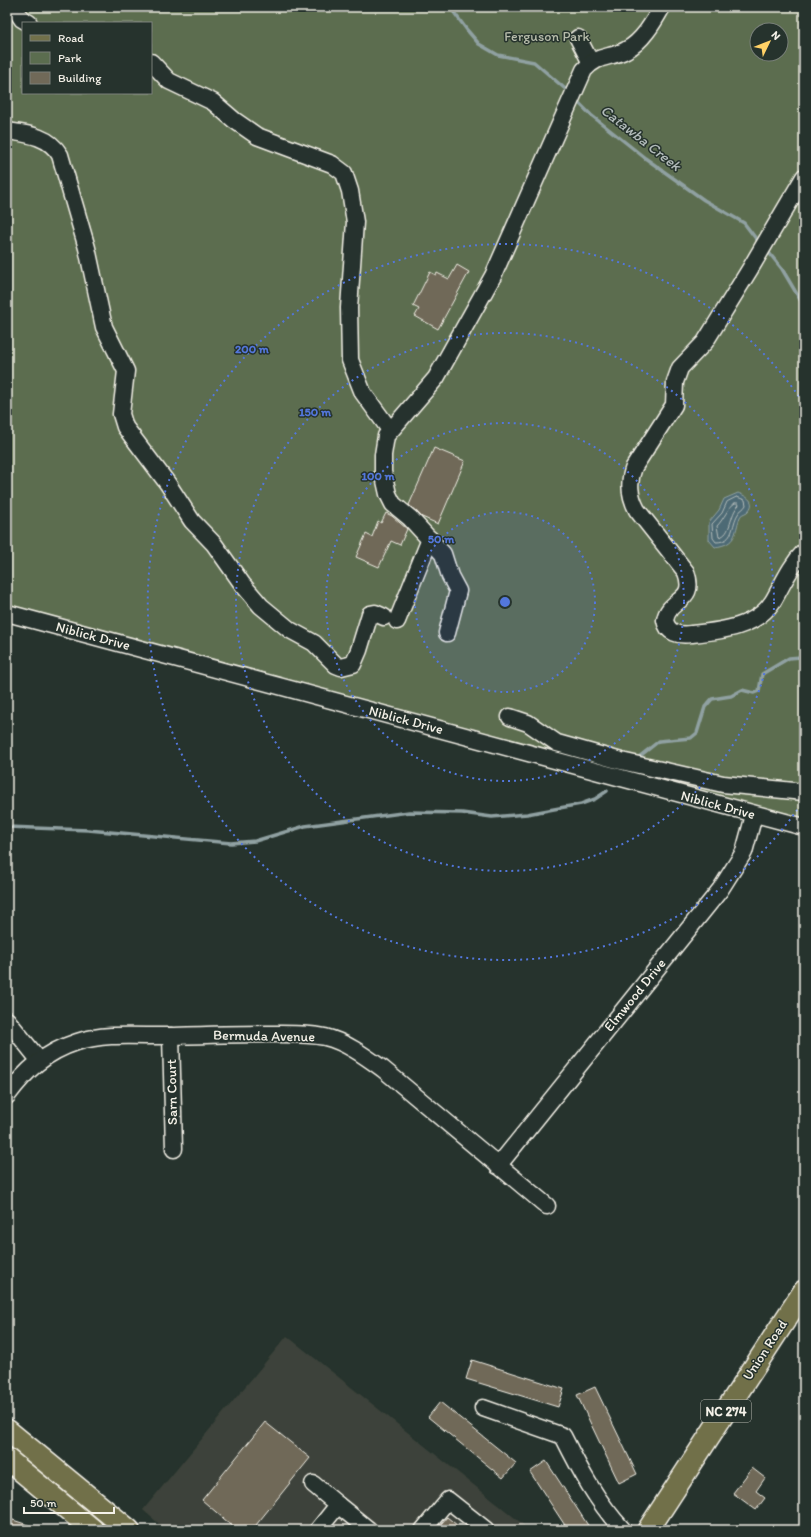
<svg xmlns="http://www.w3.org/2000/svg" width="811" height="1537" font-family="Itim,sans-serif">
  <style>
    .built { fill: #3c433a }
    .green { fill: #5b6d4f; stroke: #a8af9c; fill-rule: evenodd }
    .water { fill: #4e6b74; stroke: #90a1a2 }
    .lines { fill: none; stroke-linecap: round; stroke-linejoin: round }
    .shore { stroke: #b2bbba; stroke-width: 1 }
    .stream { stroke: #90a1a2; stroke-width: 3.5 }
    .building { fill: #706958; stroke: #f4f1e8 }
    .minor-tunnel { stroke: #455049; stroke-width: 16; stroke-dasharray: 16 8; stroke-linecap: butt }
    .minor-casing { stroke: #f4f1e8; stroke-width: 19 }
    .major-casing { stroke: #f4f1e8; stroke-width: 24 }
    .minor { stroke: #26332d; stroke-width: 16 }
    .major { stroke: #71704a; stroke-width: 21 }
    .ring { fill: none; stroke: #5377dc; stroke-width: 2; stroke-dasharray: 2 4 }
    .labels { text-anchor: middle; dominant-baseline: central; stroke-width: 3; stroke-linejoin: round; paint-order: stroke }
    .shield { fill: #26332d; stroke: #b6b8b0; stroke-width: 1 }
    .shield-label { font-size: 13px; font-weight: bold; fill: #f4f1e8 }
    .park-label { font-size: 14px; fill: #b7bcab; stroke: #26332d }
    .street-label { font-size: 14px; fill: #f4f1e8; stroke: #26332d }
    .water-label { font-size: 15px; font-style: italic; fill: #b2bbba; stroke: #26332d }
    .centre { fill: #5377dc; stroke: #26332d; stroke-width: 2 }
    .ring-label { font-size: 12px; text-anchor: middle; font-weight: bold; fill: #5377dc; stroke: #26332d; stroke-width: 3; stroke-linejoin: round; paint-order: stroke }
  </style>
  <rect width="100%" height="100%" fill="#26332d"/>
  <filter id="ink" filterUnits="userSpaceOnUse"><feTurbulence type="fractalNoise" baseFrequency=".025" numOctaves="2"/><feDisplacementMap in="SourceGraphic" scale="8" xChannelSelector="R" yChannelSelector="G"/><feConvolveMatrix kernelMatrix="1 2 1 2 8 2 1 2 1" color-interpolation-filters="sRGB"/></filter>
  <g filter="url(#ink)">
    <polygon class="built" points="287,1336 530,1530 166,1530 143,1510"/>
    <path class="green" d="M 7,7 L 804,7 L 804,821 L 7,607 ZM 23,23 L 151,23 L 151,93 L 23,93 ZM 757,30 L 781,30 L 781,54 L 757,54 Z"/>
    <path class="water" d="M 738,493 C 746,496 758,502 747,512 C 744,514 741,514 740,517 C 734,534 737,544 715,547 L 709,540 L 709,522 L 719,510 L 724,499 Z"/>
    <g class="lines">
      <g class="shore">
        <path d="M 737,497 L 745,500 L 746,505 C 744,509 740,510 738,514 C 731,525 735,542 716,542 L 713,538 L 712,524 L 722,513 L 727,502 Z"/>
        <path d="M 735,503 L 738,503 L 739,505 C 729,514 732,535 719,537 L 717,526 C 724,519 728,507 735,503 Z"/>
      </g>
      <g class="stream">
        <polyline points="450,7 467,30 479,44 498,55 534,62 570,93"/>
        <polyline points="575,99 591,115 645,158 704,200 744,223 760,244"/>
        <polyline points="766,249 782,269 804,306"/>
        <polyline points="635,760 659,741 691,738 697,733 705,707 712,699 731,696 742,690 754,693 759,691 762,674 789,658 801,657 804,655"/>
        <polyline points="7,827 88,830 231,843 255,841 305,826 409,812 462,813 492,817 527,814 581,804 595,799 607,791"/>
      </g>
    </g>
    <g class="building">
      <polygon points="457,265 469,272 438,329 415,316 419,309 413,306 430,272 436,275 437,273 449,279"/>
      <polygon points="434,448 465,461 438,524 422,517 409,505"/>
      <polygon points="386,513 392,516 407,529 400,545 391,541 379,567 356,557 366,534 372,537 378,521 381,523"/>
      <polygon points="472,1360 564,1389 558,1407 466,1379"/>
      <polygon points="595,1387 637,1474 619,1483 577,1395"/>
      <polygon points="440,1402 516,1463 503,1478 428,1417"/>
      <polygon points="265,1422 310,1458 252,1530 237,1530 202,1500"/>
      <polygon points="546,1461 591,1530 568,1530 530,1472"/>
      <polygon points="752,1468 765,1478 756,1491 765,1498 756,1510 733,1493"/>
      <polygon points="447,1517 463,1530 436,1530"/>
      <polygon points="10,1519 37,1528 36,1530 7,1530"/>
    </g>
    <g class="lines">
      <polyline class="minor-tunnel" points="462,1530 471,1519"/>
      <g class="minor-casing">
        <g id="minor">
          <polyline points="14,7 22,19 29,23"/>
          <polyline points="578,38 591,63"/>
          <polyline points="151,62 169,81 213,102 234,120 257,136 332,164 344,173 350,191 355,222 349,308 350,360 363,393 390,430"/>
          <path d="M 7,131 C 28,134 49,136 60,155 L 87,248 L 104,327 L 126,371 L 121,414 L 125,427 L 168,484 L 192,521 L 214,544 L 243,585 L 261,606 L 290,630 L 314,643 L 336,665 L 341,667 L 353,664 L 359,650 L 370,614 L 375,613 L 384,617"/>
          <path d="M 804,177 L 750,269 L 705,342 L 680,368 L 675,382 L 674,405 L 634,467 C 628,482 629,495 637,510 L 686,572 C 697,603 669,597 665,620 C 667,633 679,636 691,634 C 719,631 756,628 773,601 C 783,584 790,566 804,552"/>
          <polyline points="7,613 804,827"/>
          <polyline points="397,621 430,539"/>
          <path d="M 447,633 L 458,591 L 450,576 L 443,554 L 410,518 L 393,504 L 388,494 L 383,472 L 383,455 L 386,436 L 436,378 L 493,276 L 584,70 C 598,54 609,59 626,50 C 642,42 653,23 662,7"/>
          <polyline points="510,717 528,723 557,743 621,761 723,784 804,792"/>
          <polyline points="7,1020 39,1060"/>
          <polyline points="171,1036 174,1149"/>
          <path d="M 7,1096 C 26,1070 46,1052 77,1042 C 108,1032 142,1037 174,1036 C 205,1035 236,1034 267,1034 C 286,1034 306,1033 325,1037 C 346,1042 365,1056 383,1069 L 547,1206"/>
          <polyline points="498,1166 720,890 744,852 754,815"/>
          <path d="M 483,1408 L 563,1436 C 580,1470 597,1502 623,1530"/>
          <polyline points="313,1484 338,1505"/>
          <polyline points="318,1530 338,1505 369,1530"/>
          <polyline points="423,1530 448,1500 486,1530"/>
        </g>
      </g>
      <g class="major-casing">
        <g id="major">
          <polyline points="7,1430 129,1530"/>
          <polyline points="7,1459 93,1530"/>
          <polyline points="648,1530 804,1291"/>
        </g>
      </g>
      <use href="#minor" class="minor"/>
      <use href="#major" class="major"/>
    </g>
  </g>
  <circle cx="505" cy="602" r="90" fill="#5377dc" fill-opacity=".12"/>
  <g class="ring">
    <circle cx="505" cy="602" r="90"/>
    <circle cx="505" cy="602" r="179"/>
    <circle cx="505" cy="602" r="269"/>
    <path d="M804 800A358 358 0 1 1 804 404"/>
  </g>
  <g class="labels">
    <rect class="shield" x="701" y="1400" width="50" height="22" rx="3"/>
    <g class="shield-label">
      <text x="726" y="1411">NC 274</text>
    </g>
    <g class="park-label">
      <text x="547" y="36">Ferguson Park</text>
    </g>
    <g class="street-label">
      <text transform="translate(93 636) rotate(15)">Niblick Drive</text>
      <text transform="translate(406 720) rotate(15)">Niblick Drive</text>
      <text transform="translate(718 805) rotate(15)">Niblick Drive</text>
      <text transform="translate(635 995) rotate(-51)">Elmwood Drive</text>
      <text transform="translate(264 1036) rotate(1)">Bermuda Avenue</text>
      <text transform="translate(172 1092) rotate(-91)">Sarn Court</text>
      <text transform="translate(765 1350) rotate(-57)">Union Road</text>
    </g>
    <g class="water-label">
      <text transform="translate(641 138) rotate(38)">Catawba Creek</text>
    </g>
  </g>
  <circle cx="505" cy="602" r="6" class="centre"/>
  <g class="ring-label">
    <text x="252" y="353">200 m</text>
    <text x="315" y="416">150 m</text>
    <text x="378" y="480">100 m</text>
    <text x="441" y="543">50 m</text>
  </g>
  <rect width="811" height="1537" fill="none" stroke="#26332d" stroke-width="24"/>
  <rect x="12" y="12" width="787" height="1513" fill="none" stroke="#f4f1e8" stroke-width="1.5" filter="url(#ink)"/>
  <rect x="22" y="22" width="130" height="72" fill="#26332d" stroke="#787f78"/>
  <rect x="30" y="35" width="20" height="6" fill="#71704a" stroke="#787f78"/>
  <text x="58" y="42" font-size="12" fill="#f4f1e8">Road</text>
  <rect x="30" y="52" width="20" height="12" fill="#5b6d4f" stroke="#787f78"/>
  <text x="58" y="62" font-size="12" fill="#f4f1e8">Park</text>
  <rect x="30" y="72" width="20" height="12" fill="#706958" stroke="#787f78"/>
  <text x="58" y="82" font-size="12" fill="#f4f1e8">Building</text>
  <g transform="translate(769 42) rotate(47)"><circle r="19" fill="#26332d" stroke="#787f78"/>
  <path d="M0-3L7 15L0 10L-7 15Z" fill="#ffd166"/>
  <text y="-6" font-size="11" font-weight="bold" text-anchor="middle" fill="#f4f1e8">N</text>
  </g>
  <path d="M24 1507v6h90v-6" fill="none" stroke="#f4f1e8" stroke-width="2"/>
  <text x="30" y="1507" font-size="12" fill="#f4f1e8" stroke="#26332d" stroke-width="3" paint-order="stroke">50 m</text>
</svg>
